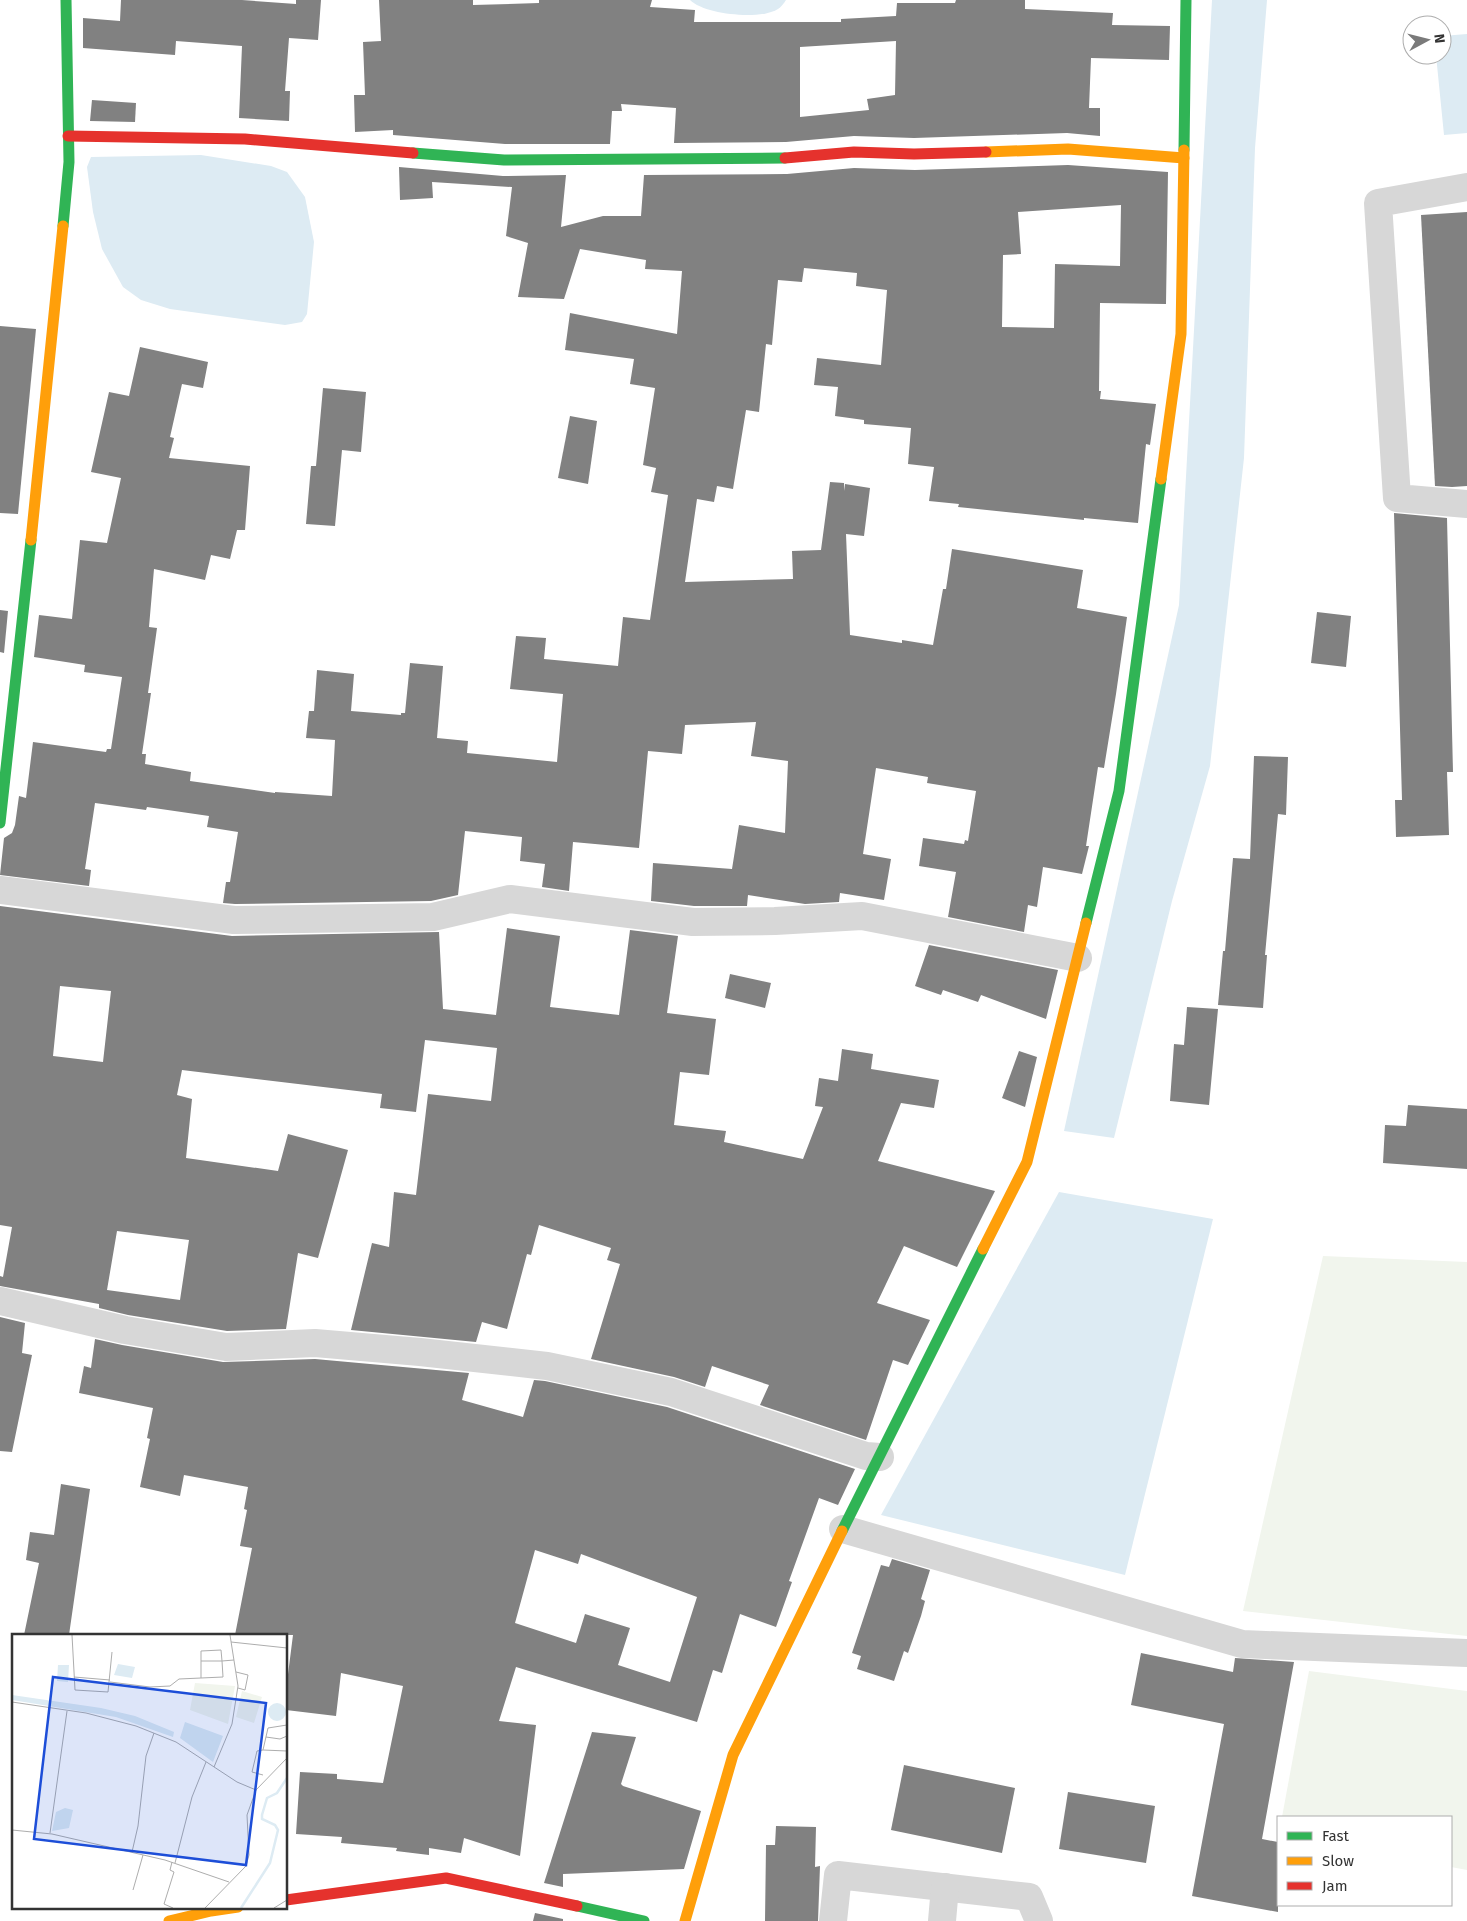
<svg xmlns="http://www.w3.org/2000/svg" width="1467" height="1921" font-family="'Fira Sans',sans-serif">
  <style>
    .green { fill: #f1f5ed }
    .water { fill: #ddebf3 }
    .building { fill: #818181; fill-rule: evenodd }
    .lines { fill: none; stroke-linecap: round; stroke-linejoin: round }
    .street { stroke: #d7d7d7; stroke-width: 28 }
    .fast { stroke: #30b455; stroke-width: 11 }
    .slow { stroke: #ff9f0a; stroke-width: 11 }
    .jam { stroke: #e5322d; stroke-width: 11 }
    .inset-river { fill: none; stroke: #ddebf3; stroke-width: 2.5 }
    .inset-road { fill: none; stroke: #adadad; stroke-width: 1 }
    .view { fill: #1d4ed8; fill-opacity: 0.15; stroke: #1d4ed8; stroke-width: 2.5 }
    .inset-edge { fill: none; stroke: #333; stroke-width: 2.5 }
  </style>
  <rect width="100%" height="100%" fill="#fff"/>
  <g class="green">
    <polygon points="1323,1256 1467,1262 1467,1636 1243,1611"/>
    <polygon points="1309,1671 1467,1691 1467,1870 1451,1867 1451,1817 1282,1817"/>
  </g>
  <g class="water">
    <path d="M 690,0 L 786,0 C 784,3 781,7 778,9 C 761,20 705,15 690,0 Z"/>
    <polygon points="1212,0 1267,0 1255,148 1244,458 1210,766 1172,901 1114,1138 1064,1131 1179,605"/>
    <polygon points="1467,34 1467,133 1444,135 1436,55 1442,55 1442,36"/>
    <polygon points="201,155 271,166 287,172 305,197 314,242 307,314 302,322 285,325 170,309 141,300 123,287 102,249 93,212 87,167 91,157"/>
    <polygon points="1059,1192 1213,1219 1125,1575 881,1515"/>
  </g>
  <g class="building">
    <polygon points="121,0 242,0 296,4 296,0 321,0 318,40 289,38 285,91 290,91 289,121 239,118 242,46 176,41 175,55 83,48 83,18 120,21"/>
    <path d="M 379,0 L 473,0 L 473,5 L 539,3 L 539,0 L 652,0 L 650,7 L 695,10 L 694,22 L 841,22 L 841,19 L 896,16 L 897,3 L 955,3 L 956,0 L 1025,0 L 1025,9 L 1113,13 L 1112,25 L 1170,26 L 1169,60 L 1091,58 L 1089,108 L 1100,108 L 1100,136 L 1067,133 L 914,138 L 854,136 L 786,142 L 674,143 L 676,108 L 621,104 L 622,111 L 612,111 L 610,144 L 505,144 L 393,135 L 393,130 L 355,132 L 354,95 L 365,95 L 363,42 L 381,41 ZM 896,41 L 895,95 L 867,99 L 869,110 L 800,117 L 800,47 Z"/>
    <polygon points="92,100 136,103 135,122 90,121"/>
    <path d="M 1068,165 L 1168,172 L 1166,304 L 1100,303 L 1099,391 L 1101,391 L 1100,399 L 1156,404 L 1150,445 L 1146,444 L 1138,523 L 1084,518 L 1084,520 L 958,507 L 959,504 L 929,501 L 934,467 L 908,464 L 911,428 L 864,424 L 864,420 L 835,416 L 838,387 L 814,385 L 817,358 L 881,365 L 887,290 L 856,286 L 857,273 L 804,268 L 802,282 L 778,280 L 772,345 L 766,344 L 759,412 L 746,410 L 733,489 L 717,486 L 714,502 L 697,499 L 685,582 L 793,579 L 792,551 L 821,550 L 830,482 L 844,483 L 844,491 L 845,484 L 870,488 L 864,536 L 846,534 L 850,635 L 902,643 L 902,640 L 933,645 L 943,589 L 946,589 L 952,549 L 1083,570 L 1077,608 L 1127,617 L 1116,694 L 1104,768 L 1098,767 L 1086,846 L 1089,846 L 1082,874 L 1043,867 L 1037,907 L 1028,905 L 1024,932 L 948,917 L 956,872 L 919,866 L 923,838 L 964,844 L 965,840 L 968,841 L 976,791 L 927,783 L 928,777 L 876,768 L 863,854 L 891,859 L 884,900 L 840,893 L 839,902 L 805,904 L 748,895 L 747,906 L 694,906 L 651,901 L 653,863 L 732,869 L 739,825 L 785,833 L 788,761 L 751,756 L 756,722 L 685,725 L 682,754 L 648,751 L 639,848 L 573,842 L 569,891 L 542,887 L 545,864 L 520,861 L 522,837 L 465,831 L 458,895 L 431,901 L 235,904 L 223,903 L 226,882 L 230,882 L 238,832 L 207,827 L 209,816 L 147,807 L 146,810 L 95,803 L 85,869 L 91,870 L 89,886 L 0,875 L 4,838 L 12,833 L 15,825 L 19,796 L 26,798 L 33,742 L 106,752 L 107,749 L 111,749 L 122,677 L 84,672 L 85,665 L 34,657 L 39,615 L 72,619 L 80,540 L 107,543 L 121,478 L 91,472 L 109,392 L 129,396 L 140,347 L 208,362 L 203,388 L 182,384 L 170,437 L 174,438 L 169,458 L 250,466 L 245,530 L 237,530 L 230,559 L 211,555 L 205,580 L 154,569 L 149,627 L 157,628 L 148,693 L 151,693 L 142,754 L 146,754 L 145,764 L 191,772 L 190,781 L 275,793 L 275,792 L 332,796 L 335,740 L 306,738 L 309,711 L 314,711 L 317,670 L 354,674 L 351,711 L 401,715 L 401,713 L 405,713 L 410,663 L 443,666 L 437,738 L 468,741 L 467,753 L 557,762 L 563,694 L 510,689 L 516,636 L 546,638 L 544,659 L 618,666 L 623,617 L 650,620 L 668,495 L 651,492 L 656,468 L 643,465 L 655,388 L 630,384 L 634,359 L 565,350 L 570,313 L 677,334 L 682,271 L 645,269 L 646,260 L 580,249 L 564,299 L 518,297 L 528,243 L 506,236 L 512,187 L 432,182 L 433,198 L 400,200 L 399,167 L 503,176 L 566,175 L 561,227 L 603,216 L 641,216 L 644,175 L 787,174 L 854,168 L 915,170 ZM 1121,205 L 1120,266 L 1055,264 L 1054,328 L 1002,327 L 1003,255 L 1021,254 L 1018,212 Z"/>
    <polygon points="1467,212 1467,486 1452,487 1435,486 1421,215"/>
    <polygon points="0,326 36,329 18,514 0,513"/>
    <polygon points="323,388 366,392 361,452 342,450 335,526 306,524 311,466 316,466"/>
    <polygon points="570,416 597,421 588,484 558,478"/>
    <polygon points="1394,513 1447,518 1453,772 1447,772 1449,835 1396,837 1395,800 1402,800"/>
    <polygon points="0,610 8,611 4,653 0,652"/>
    <polygon points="1317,612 1351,616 1346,667 1311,663"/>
    <polygon points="1254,756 1288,757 1286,815 1278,814 1265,955 1267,955 1263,1008 1218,1005 1223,951 1225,951 1233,858 1250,859"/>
    <path d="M 0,906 L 232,936 L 439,932 L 443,1009 L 496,1015 L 507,928 L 560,936 L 550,1007 L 619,1015 L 630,930 L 678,936 L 667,1013 L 716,1019 L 709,1075 L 680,1072 L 674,1125 L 726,1131 L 724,1142 L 803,1159 L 823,1107 L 815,1106 L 819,1078 L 838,1081 L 842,1049 L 873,1054 L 871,1069 L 939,1080 L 934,1108 L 901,1103 L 878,1161 L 995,1191 L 957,1267 L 904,1246 L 877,1303 L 930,1320 L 908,1365 L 893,1360 L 866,1440 L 760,1405 L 769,1385 L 712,1366 L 705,1387 L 674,1377 L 591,1359 L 620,1264 L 607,1260 L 611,1248 L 539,1225 L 531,1255 L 527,1254 L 507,1329 L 482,1322 L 476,1342 L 351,1330 L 372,1243 L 389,1247 L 394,1192 L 416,1195 L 428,1094 L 491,1101 L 497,1048 L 425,1040 L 416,1112 L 380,1108 L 382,1094 L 182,1070 L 177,1095 L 192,1099 L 186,1158 L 278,1171 L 288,1134 L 348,1150 L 318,1258 L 298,1253 L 286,1329 L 227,1331 L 128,1315 L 99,1308 L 99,1304 L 0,1286 L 0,1276 L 3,1277 L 12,1227 L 0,1225 ZM 60,986 L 111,991 L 103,1062 L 53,1056 ZM 117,1231 L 189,1240 L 180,1300 L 107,1290 Z"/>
    <polygon points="929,945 1058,970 1046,1019 981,995 978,1002 943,990 941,995 915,986"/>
    <polygon points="730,974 771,983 765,1008 725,998"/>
    <polygon points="1187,1007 1218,1009 1209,1105 1170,1101 1174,1044 1184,1045"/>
    <polygon points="1019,1051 1037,1057 1025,1107 1002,1098"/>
    <polygon points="1408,1105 1467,1109 1467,1169 1383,1163 1385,1125 1406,1126"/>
    <polygon points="0,1317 25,1323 22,1353 32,1355 12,1452 0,1451"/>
    <path d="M 95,1339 L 122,1345 L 223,1362 L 315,1359 L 469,1373 L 462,1400 L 523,1417 L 534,1380 L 545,1381 L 667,1407 L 855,1469 L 838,1505 L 819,1498 L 789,1581 L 792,1582 L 776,1627 L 740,1614 L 722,1673 L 713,1670 L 697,1722 L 516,1667 L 499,1721 L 536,1725 L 520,1856 L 464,1838 L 461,1853 L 429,1848 L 429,1855 L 396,1851 L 397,1848 L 341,1843 L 342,1837 L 296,1834 L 300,1772 L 337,1774 L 337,1779 L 383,1783 L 403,1686 L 341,1673 L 336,1716 L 286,1710 L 286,1690 L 293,1635 L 235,1635 L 252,1548 L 240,1546 L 247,1510 L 244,1509 L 248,1487 L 184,1475 L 180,1496 L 140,1487 L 150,1439 L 147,1438 L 153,1408 L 79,1393 L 84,1366 L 91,1368 ZM 535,1550 L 578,1564 L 581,1554 L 697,1597 L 670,1682 L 618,1665 L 630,1628 L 585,1614 L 576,1643 L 515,1623 Z"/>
    <polygon points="61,1484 90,1489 69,1635 24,1635 39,1563 26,1560 30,1532 54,1535"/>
    <polygon points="892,1559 930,1570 921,1599 925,1601 921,1616 908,1653 904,1651 894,1681 857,1669 861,1656 852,1653 881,1565 889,1567"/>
    <polygon points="1141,1653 1233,1672 1235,1658 1294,1662 1262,1839 1278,1842 1278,1912 1192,1896 1224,1724 1131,1705"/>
    <polygon points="592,1732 636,1737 621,1784 623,1786 701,1811 684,1869 563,1874 563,1887 544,1883"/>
    <polygon points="904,1765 1015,1788 1002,1853 891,1830"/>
    <polygon points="1068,1792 1155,1806 1146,1863 1059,1849"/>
    <polygon points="776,1826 816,1827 815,1867 820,1866 818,1921 765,1921 766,1845 775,1845"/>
    <polygon points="535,1913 563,1919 563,1921 533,1921"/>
  </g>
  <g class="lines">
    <g class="street">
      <polyline points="1467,187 1378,203 1397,498 1467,504"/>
      <polyline points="0,890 234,920 433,917 510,899 693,922 775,921 862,916 1078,958"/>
      <polyline points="0,1301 125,1330 226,1347 315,1343 420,1352 547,1366 671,1392 866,1456 880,1457"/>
      <polyline points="843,1529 1242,1644 1467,1653"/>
      <polyline points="833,1921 838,1875 1029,1897 1039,1921"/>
      <polyline points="942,1921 945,1887"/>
    </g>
    <g class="fast">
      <polyline points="1184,150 1186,0"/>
      <polyline points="413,153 504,160 785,158"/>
      <polyline points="63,226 69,162 66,0"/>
      <polyline points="0,823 31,540"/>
      <polyline points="1086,923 1119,791 1161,479"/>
      <polyline points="842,1531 983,1249"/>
      <polyline points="577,1906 644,1921"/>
    </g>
    <g class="slow">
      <polyline points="986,152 1068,149 1184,158"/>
      <polyline points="1161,479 1181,334 1184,150"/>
      <polyline points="31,540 63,226"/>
      <polyline points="983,1249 1027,1162 1086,923"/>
      <polyline points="169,1921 211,1911 238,1907"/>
      <polyline points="685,1921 733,1755 842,1531"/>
    </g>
    <g class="jam">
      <polyline points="68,136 245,139 413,153"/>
      <polyline points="785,158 854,152 914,154 986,152"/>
      <polyline points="286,1900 446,1878 577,1906"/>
    </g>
  </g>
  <g transform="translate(12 1634)">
    <rect width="275" height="275" fill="#fff"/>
    <path d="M 183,49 L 223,52 L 216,90 L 178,76 ZM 230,57 L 250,63 L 242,89 L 224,83 Z" fill="#f1f5ed"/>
    <path d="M 106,30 L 123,33 L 120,44 L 102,41 ZM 46,31 L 57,31 L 56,48 L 45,47 ZM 0,61 L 89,74 L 123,82 L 162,98 L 161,103 L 104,83 L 0,66 ZM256 78a9 9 0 1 1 18 0a9 9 0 1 1-18 0ZM 173,88 L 211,102 L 201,128 L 168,104 ZM 53,174 L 61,176 L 57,194 L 40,197 L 44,178 Z" fill="#ddebf3"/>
    <path class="inset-river" d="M 229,274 L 258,229 L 266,196 L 263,191 L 250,185 L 250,181 L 255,164 L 265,159 L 275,144"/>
    <path class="inset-road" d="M 60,1 L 63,56 L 96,58 L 100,18M 219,8 L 275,14M 189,27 L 189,44 L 211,43 L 210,27 L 209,16 L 189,17 L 189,27 L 210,27 L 222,26M 224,38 L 236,41 L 233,56 L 226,54M 62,43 L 98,46M 98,48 L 138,53 L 158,52 L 167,45 L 189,44M 0,68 L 74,79 L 124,92 L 164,108 L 225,148 L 244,156 L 275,124M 254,103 L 268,105 L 275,102M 251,116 L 275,117M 202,133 L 220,90 L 226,52 L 218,1M 251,141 L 240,138 L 245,117 L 251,116 L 256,94 L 275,91M 0,196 L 40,200 L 153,226 L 217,248M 38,199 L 55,77M 120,218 L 126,192 L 134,122 L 142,99M 160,228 L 158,236 L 162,238 L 152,270 L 161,274M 163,229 L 180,163 L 194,128M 121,256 L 131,221M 193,274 L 234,232 L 237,221 L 235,181 L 244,156M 262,274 L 275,266"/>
    <path class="view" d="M 41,43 L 254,69 L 234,231 L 22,205 Z"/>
    <rect width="275" height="275" class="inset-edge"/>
  </g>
  <rect x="1277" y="1816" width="175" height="90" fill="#ffffff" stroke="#adadad"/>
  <rect x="1287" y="1832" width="25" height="8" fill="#30b455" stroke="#adadad"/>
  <text x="1322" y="1841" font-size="15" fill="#333333">Fast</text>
  <rect x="1287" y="1857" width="25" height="8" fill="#ff9f0a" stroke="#adadad"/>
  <text x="1322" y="1866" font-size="15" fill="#333333">Slow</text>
  <rect x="1287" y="1882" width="25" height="8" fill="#e5322d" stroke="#adadad"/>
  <text x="1322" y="1891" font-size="15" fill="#333333">Jam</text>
  <g transform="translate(1427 40) rotate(83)"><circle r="24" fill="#ffffff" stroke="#adadad"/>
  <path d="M0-4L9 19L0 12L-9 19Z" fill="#7a7a7a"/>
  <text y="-8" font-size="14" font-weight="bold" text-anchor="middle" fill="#333333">N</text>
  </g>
</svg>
